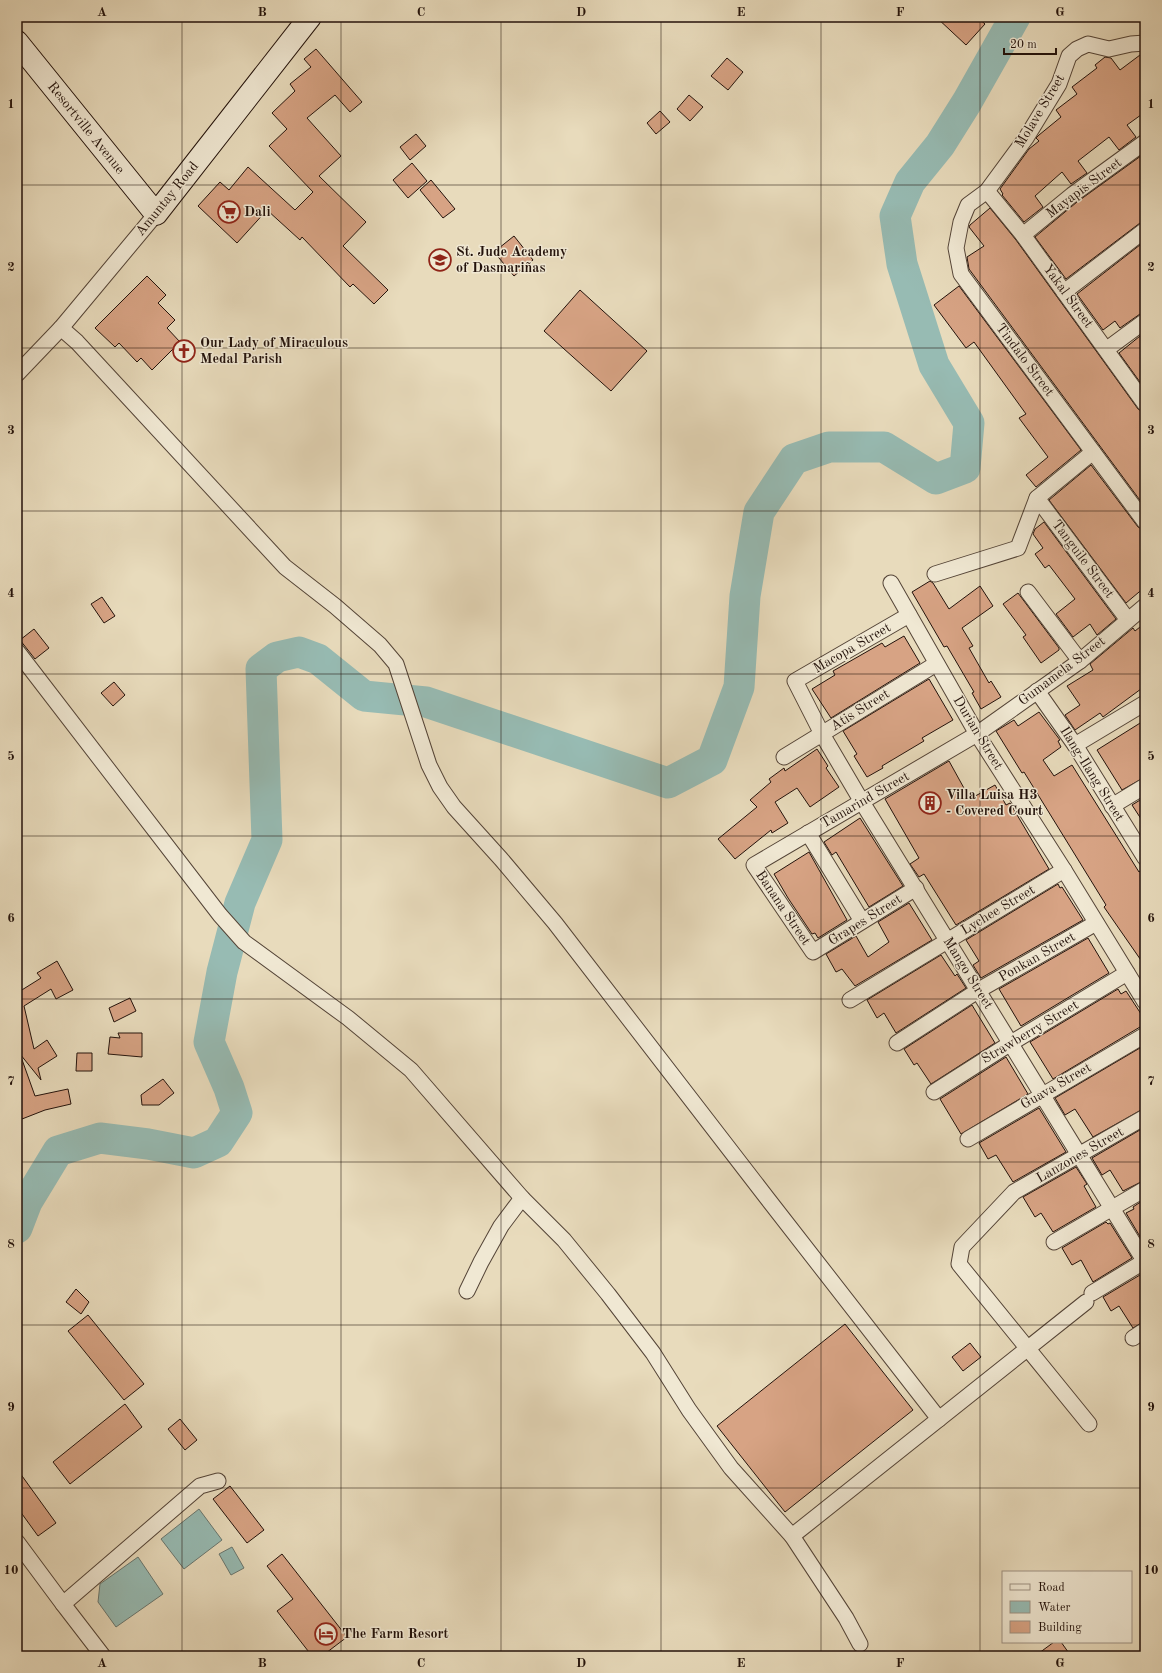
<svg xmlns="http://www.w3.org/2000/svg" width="1162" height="1673" font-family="'Old Standard TT',serif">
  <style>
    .water { fill: #97bbb3; stroke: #697770 }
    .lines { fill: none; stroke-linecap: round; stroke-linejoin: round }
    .river { stroke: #97bbb3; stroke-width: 31 }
    .building { fill: #d7a384; stroke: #23120b }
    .street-casing { stroke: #544437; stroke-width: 17 }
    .secondary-casing { stroke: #23120b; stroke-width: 24 }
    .street { stroke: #f0e8d3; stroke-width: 15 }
    .secondary { stroke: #f0e8d3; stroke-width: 22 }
    .grid { fill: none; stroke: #23120b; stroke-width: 1; stroke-opacity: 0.55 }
    .labels { text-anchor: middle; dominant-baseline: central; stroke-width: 3; stroke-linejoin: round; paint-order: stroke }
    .street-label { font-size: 14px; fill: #23120b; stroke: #f0e8d3 }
    .poi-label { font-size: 14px; font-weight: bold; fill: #23120b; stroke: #f0e8d3; text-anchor: start }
    .neatline { fill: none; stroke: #23120b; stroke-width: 1.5 }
    .grid-label { font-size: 13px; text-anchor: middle; font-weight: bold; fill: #23120b }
  </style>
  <rect width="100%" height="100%" fill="#e8dbbc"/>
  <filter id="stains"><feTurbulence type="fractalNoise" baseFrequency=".005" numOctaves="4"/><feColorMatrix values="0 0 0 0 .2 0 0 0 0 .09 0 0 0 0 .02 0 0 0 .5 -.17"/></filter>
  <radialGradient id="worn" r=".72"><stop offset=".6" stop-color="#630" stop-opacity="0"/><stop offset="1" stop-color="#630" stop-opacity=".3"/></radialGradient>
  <g class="water">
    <polygon points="199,1509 222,1540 184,1569 161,1539"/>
    <polygon points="232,1547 244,1568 231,1575 219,1554"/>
    <polygon points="138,1557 163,1594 116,1627 98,1602 100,1584"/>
  </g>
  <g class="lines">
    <polyline class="river" points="17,1228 27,1202 58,1151 100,1138 148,1144 194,1153 218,1142 237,1113 229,1088 209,1042 222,972 240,903 267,840 261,669 277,657 299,652 318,659 364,696 426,702 668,783 712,760 739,687 745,596 759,512 794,459 829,447 884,447 936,479 965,468 969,423 934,365 902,264 895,216 910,182 940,145 967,102 1015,17"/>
  </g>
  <g class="building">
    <polygon points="936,17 977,17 985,24 966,45"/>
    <polygon points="316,49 362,102 350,112 335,95 307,118 341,156 319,176 366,222 343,246 388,290 374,304 353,284 350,287 302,237 300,240 267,210 237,243 198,206 220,182 229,190 248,167 295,210 313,192 269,146 287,129 272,113 295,91 290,84 311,67 304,59"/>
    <polygon points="1144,52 1145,52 1145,112 1127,125 1136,137 1119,150 1109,137 1078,161 1087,173 1071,184 1062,172 1035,196 1043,207 1024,222 1002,195 1003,194 1000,189 1029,149 1039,141 1036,138 1039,135 1061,117 1056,110 1077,94 1072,87 1097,68 1095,65 1105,57 1111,58 1120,70"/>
    <polygon points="727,58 743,72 728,90 711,76"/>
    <polygon points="689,95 703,107 690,121 677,109"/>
    <polygon points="660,111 670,122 656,134 647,123"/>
    <polygon points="416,134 426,146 410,160 400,147"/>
    <polygon points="1145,153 1145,221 1140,223 1066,279 1035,237 1077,202"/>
    <polygon points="412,163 427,181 408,198 393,180"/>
    <polygon points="431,180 455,209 443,218 420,190"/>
    <polygon points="990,208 1016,240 1138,409 1145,413 1145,507 969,269 967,257 984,246 969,227 970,225"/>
    <polygon points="514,236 533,260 514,276 494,252"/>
    <polygon points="1145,241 1145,312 1140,314 1120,328 1115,321 1103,330 1077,294"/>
    <polygon points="147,276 166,295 158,303 175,320 167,328 180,342 152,370 141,358 137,362 119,343 115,347 95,328"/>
    <polygon points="959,286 1081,450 1036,487 1026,475 1048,457 1019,418 1026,414 974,342 966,348 934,305"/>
    <polygon points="580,290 647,351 611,391 544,331"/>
    <polygon points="1145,332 1145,389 1119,353"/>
    <polygon points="1091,465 1138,527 1145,531 1145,587 1126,603 1049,500"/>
    <polygon points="1044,522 1116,619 1097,635 1090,624 1073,637 1056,614 1075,599 1049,565 1045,568 1035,554 1043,548 1033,534 1035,529"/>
    <polygon points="930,581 933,583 949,609 980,586 993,606 962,628 973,646 969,648 989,683 991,681 1001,697 981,709 972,693 974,692 947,646 944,647 912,592"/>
    <polygon points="1018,593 1059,648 1059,650 1041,663 1023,637 1026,635 1003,604"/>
    <polygon points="102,597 115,616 104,623 91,604"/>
    <polygon points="1145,623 1145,686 1103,717 1100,713 1075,730 1065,715 1080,705 1067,686 1093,670 1090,664 1133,628 1135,631"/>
    <polygon points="34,629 49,648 35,659 20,640"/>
    <polygon points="904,636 920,663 831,718 812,689 835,675 833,671 882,643 885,647"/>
    <polygon points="929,679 953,720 922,738 924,741 882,766 883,768 867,777 854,756 857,754 843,731"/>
    <polygon points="114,682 125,695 113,706 101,693"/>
    <polygon points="1039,712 1060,740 1058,741 1061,747 1043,760 1054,776 1072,765 1139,872 1145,868 1145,966 1104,907 1106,905 1024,772 1022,773 996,731 1014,720 1018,726"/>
    <polygon points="1145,720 1145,777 1122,790 1097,750"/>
    <polygon points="817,749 828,766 826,768 839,787 810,807 797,788 775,802 788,823 772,833 771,830 735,859 718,839 757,807 750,800 771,782 769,779 784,768 785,771"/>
    <polygon points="949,761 970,799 995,785 1006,805 1010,803 1049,869 956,925 924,874 919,877 910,864 919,858 885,799"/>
    <polygon points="1145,797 1145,825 1132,805"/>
    <polygon points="860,818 903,886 869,907 836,852 832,855 824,842"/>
    <polygon points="809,852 847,920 818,938 815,933 812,934 788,898 774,874"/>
    <polygon points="1058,884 1060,888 1062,887 1083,920 981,978 973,965 979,961 966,940"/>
    <polygon points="909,903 932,940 855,986 842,969 836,972 826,954 856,936 868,957 889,942 878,922"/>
    <polygon points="1088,938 1109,973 1021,1026 999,989"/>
    <polygon points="941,955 955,976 957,974 966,988 896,1033 884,1013 877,1018 867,1000"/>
    <polygon points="57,961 73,990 56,999 51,989 24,1006 34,1049 47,1040 57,1056 38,1068 41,1080 20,1054 35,1096 68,1089 71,1104 45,1110 22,1119 17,1108 17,993 41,978 37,973"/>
    <polygon points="1118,989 1121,994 1126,991 1145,1020 1145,1026 1140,1027 1053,1079 1030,1042"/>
    <polygon points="130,998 136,1011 114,1022 109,1008"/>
    <polygon points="972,1005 995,1043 931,1084 917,1063 914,1065 904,1049"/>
    <polygon points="118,1033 142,1033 142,1057 108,1054 110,1037 120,1038"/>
    <polygon points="1145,1045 1145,1108 1093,1137 1075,1109 1065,1115 1055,1098"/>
    <polygon points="77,1053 92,1053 92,1071 76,1071"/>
    <polygon points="1006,1057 1028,1094 961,1134 940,1099"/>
    <polygon points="163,1079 174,1093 159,1105 142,1105 141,1095"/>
    <polygon points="1039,1108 1066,1152 1013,1182 996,1155 988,1159 979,1143"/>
    <polygon points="1145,1127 1145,1180 1123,1191 1110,1170 1102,1175 1092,1158"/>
    <polygon points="1076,1167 1087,1184 1084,1186 1096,1207 1053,1232 1041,1213 1035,1217 1023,1197"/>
    <polygon points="1145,1199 1145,1245 1126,1213 1134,1209 1133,1207"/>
    <polygon points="1106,1222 1108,1224 1110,1223 1132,1258 1093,1282 1081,1260 1072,1265 1062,1248"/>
    <polygon points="1145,1272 1145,1321 1133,1328 1119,1306 1111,1311 1103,1297"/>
    <polygon points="76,1289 89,1302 81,1314 66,1302"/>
    <polygon points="88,1315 144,1384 124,1400 68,1331"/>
    <polygon points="845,1324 913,1410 785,1512 717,1426"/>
    <polygon points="970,1343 981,1357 963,1371 952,1357"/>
    <polygon points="125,1404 142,1427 70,1484 53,1462"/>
    <polygon points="180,1419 197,1440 185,1450 168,1429"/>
    <polygon points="17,1469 56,1523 38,1536 17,1507"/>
    <polygon points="230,1486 264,1530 247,1543 213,1499"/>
    <polygon points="282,1554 347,1637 322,1656 312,1656 277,1611 293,1599 267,1566"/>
    <polygon points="1054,1642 1061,1642 1071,1656 1035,1656"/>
  </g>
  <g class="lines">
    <g class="street-casing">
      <g id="street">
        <polyline points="1145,43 1131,44 1109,49 1088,44 1077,49 1069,56 1059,84 1026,138 987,191 968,205 961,222 956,248 961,274 1145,522"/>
        <polyline points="987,191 1023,235 1145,404"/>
        <polyline points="1023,235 1072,195 1145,142"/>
        <polyline points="1064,292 1145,230"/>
        <polyline points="61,328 77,342 285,567 335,606 380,645 396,664 429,765 440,787 454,807 501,859 555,923 767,1198 939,1419"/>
        <polyline points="1107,349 1145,321"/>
        <polyline points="17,374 61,328 156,214"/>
        <polyline points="1037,498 1128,620"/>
        <polyline points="935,574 1018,548 1037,498 1093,452"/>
        <polyline points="891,583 977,734 1064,870 1145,1002"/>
        <polyline points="1028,592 1080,661"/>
        <polyline points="909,615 795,681 822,734 862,802 1145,1262"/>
        <polyline points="17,651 220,915 244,942 348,1018 411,1070 522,1198 564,1240 608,1294 653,1353 689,1410 731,1468 792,1536 846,1618 860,1644"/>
        <polyline points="1037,691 1075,745 1145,858"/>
        <polyline points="1075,745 1145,703"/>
        <polyline points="784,757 936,664"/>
        <polyline points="1112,806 1145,786"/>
        <polyline points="808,833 862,921"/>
        <polyline points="916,888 813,952 754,865 977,734 1080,661 1145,606"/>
        <polyline points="850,1000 1064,870"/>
        <polyline points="897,1043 979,990 1096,923"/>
        <polyline points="934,1092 1011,1043 1127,973"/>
        <polyline points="968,1139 1145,1035"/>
        <polyline points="1054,1242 1145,1189"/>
        <polyline points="467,1291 481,1262 501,1226 522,1198"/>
        <polyline points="1092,1293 1145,1261"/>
        <polyline points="1133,1338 1145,1330"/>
        <polyline points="1089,1424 959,1264 962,1247 1014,1192 1145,1117"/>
        <polyline points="792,1536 1086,1302"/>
        <polyline points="17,1542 63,1604"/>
        <polyline points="103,1656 63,1604 200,1486 218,1481"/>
      </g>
    </g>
    <g class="secondary-casing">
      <polyline id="secondary" points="17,42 156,214 310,17"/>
    </g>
    <use href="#street" class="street"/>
    <use href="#secondary" class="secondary"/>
  </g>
  <path class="grid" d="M 182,17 L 182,1656M 341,17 L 341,1656M 501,17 L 501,1656M 661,17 L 661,1656M 821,17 L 821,1656M 980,17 L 980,1656M 17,185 L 1145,185M 17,348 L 1145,348M 17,511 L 1145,511M 17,674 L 1145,674M 17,836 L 1145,836M 17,999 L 1145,999M 17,1162 L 1145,1162M 17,1325 L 1145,1325M 17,1488 L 1145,1488"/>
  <defs>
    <g id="supermarket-ring" transform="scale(1.15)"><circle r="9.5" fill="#f0e8d3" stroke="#8f2418" stroke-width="1.5"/><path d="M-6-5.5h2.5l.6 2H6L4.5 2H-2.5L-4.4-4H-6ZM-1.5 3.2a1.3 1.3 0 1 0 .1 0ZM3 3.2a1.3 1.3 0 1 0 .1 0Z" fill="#8f2418"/></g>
    <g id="school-ring" transform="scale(1.15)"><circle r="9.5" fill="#f0e8d3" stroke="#8f2418" stroke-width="1.5"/><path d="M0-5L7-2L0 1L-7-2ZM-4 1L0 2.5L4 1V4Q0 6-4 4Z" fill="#8f2418"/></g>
    <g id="church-ring" transform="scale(1.15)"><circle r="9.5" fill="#f0e8d3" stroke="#8f2418" stroke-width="1.5"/><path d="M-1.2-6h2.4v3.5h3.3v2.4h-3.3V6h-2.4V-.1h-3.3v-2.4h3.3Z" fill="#8f2418"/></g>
    <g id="building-ring" transform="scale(1.15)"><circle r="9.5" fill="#f0e8d3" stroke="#8f2418" stroke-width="1.5"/><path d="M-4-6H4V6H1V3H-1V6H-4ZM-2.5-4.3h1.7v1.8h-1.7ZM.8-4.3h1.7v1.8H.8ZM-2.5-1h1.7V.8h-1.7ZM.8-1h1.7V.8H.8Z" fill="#8f2418"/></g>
    <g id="hotel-ring" transform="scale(1.15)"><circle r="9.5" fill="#f0e8d3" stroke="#8f2418" stroke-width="1.5"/><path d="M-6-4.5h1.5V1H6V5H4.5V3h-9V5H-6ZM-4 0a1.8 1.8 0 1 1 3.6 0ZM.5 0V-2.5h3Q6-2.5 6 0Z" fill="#8f2418"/></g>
  </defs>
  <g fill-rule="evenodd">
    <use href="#supermarket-ring" x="229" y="212"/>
    <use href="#school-ring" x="440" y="260"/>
    <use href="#church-ring" x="184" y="351"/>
    <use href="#building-ring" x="930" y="803"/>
    <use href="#hotel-ring" x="326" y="1634"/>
  </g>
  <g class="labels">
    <g class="street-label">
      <text transform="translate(1040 111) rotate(-59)">Molave Street</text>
      <text transform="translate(86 128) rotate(51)">Resortville Avenue</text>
      <text transform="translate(1084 188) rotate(-37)">Mayapis Street</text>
      <text transform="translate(167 199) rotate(-51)">Amuntay Road</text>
      <text transform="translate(1068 296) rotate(54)">Yakal Street</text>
      <text transform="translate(1025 360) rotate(53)">Tindalo Street</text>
      <text transform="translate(1083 559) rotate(53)">Tanguile Street</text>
      <text transform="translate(852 648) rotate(-30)">Macopa Street</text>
      <text transform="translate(1062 671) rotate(-37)">Gumamela Street</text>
      <text transform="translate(860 710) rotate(-32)">Atis Street</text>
      <text transform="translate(978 733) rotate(59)">Durian Street</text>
      <text transform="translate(1092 774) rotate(58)">Ilang-Ilang Street</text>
      <text transform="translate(865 800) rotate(-30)">Tamarind Street</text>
      <text transform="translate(783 908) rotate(56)">Banana Street</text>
      <text transform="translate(998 910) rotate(-31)">Lychee Street</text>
      <text transform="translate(865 920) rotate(-32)">Grapes Street</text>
      <text transform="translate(1037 957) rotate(-30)">Ponkan Street</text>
      <text transform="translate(968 973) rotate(58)">Mango Street</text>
      <text transform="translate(1030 1032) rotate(-31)">Strawberry Street</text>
      <text transform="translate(1056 1086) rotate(-30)">Guava Street</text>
      <text transform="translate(1080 1155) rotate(-30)">Lanzones Street</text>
    </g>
    <g class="poi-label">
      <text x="244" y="212">Dali</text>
      <text x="456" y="252">St. Jude Academy<tspan x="456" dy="16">of Dasmariñas</tspan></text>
      <text x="200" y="343">Our Lady of Miraculous<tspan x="200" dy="16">Medal Parish</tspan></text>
      <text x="946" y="795">Villa Luisa H3<tspan x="946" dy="16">- Covered Court</tspan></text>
      <text x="342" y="1634">The Farm Resort</text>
    </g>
  </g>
  <rect width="1162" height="1673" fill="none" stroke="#e8dbbc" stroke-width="44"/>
  <rect x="1002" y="1571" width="130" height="72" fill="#f0e8d3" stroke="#9e9283"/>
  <rect x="1010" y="1584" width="20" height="6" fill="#f0e8d3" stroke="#9e9283"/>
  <text x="1038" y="1591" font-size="12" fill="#23120b">Road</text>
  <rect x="1010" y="1601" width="20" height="12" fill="#97bbb3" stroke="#9e9283"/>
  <text x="1038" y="1611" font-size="12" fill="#23120b">Water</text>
  <rect x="1010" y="1621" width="20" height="12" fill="#d7a384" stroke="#9e9283"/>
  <text x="1038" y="1631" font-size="12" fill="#23120b">Building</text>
  <path d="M1004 48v6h52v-6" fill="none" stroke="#23120b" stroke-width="2"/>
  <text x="1010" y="48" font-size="12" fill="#23120b" stroke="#f0e8d3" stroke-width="3" paint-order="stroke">20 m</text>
  <rect x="22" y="22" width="1118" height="1629" class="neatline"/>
  <g class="grid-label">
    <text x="102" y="16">A</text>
    <text x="262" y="16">B</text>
    <text x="421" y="16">C</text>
    <text x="581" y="16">D</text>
    <text x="741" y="16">E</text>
    <text x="900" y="16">F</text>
    <text x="1060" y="16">G</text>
    <text x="11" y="108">1</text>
    <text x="1151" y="108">1</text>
    <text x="11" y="271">2</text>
    <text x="1151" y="271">2</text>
    <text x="11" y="434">3</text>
    <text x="1151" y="434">3</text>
    <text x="11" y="597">4</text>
    <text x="1151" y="597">4</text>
    <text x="11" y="760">5</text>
    <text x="1151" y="760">5</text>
    <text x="11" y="922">6</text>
    <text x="1151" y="922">6</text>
    <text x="11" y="1085">7</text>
    <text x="1151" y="1085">7</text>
    <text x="11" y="1248">8</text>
    <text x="1151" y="1248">8</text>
    <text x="11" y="1411">9</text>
    <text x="1151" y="1411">9</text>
    <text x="11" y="1574">10</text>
    <text x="1151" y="1574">10</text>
    <text x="102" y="1667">A</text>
    <text x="262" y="1667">B</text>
    <text x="421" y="1667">C</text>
    <text x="581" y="1667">D</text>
    <text x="741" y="1667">E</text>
    <text x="900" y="1667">F</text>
    <text x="1060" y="1667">G</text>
  </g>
  <rect width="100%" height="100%" filter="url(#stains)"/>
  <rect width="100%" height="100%" fill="url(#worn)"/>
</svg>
